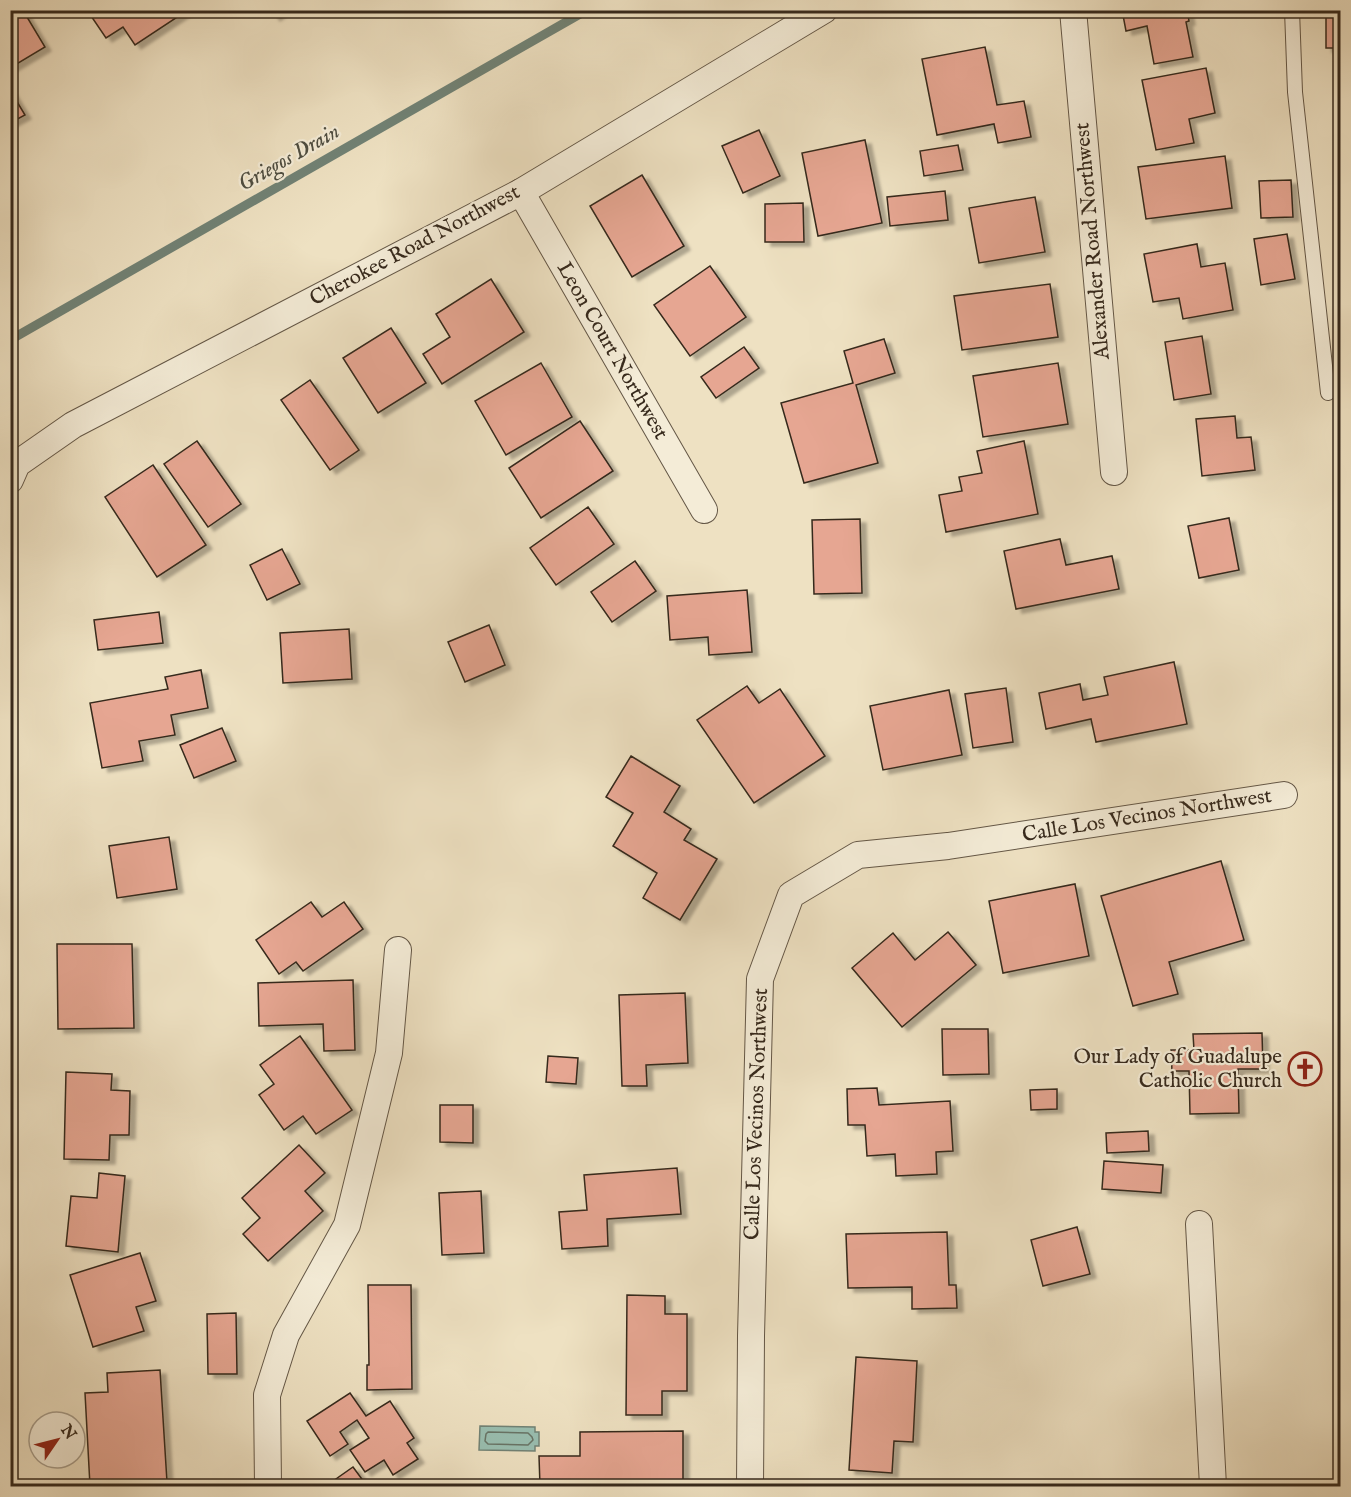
<svg xmlns="http://www.w3.org/2000/svg" width="1351" height="1497" font-family="'IM FELL English',serif">
  <style>
    .water { fill: #99beb0; stroke: #718275; stroke-width: 1.5 }
    .lines { fill: none; stroke-linecap: round; stroke-linejoin: round }
    .shore { stroke: #687466; stroke-width: 1.5 }
    .stream { stroke: #718275; stroke-width: 9 }
    .building { fill: #e6a692; stroke: #36291c; stroke-width: 1.5; filter: url(#shadow) }
    .service-casing { stroke: #645746; stroke-width: 16 }
    .minor-casing { stroke: #645746; stroke-width: 28 }
    .service { stroke: #f4ecd7; stroke-width: 14 }
    .minor { stroke: #f4ecd7; stroke-width: 26 }
    .labels { text-anchor: middle; dominant-baseline: central; stroke-width: 4.5; stroke-linejoin: round; paint-order: stroke }
    .street-label { font-size: 21px; fill: #36291c; stroke: #f4ecd7 }
    .poi-label { font-size: 21px; fill: #36291c; stroke: #f4ecd7; text-anchor: end }
    .water-label { font-size: 22px; font-style: italic; fill: #4f4e41; stroke: #f4ecd7 }
  </style>
  <defs>
    <filter id="shadow"><feDropShadow dx="6" dy="4" stdDeviation="1.5" flood-color="#0004"/></filter>
  </defs>
  <rect width="100%" height="100%" fill="#eee1c2"/>
  <filter id="stains"><feTurbulence type="fractalNoise" baseFrequency=".00333" numOctaves="4"/><feColorMatrix values="0 0 0 0 .2 0 0 0 0 .09 0 0 0 0 .02 0 0 0 .5 -.17"/></filter>
  <radialGradient id="worn" r=".72"><stop offset=".6" stop-color="#630" stop-opacity="0"/><stop offset="1" stop-color="#630" stop-opacity=".3"/></radialGradient>
  <polygon class="water" points="480,1426 535,1427 535,1432 539,1432 539,1446 535,1446 535,1451 479,1450"/>
  <g class="lines">
    <polygon class="shore" points="488,1432 528,1433 532,1437 533,1440 528,1445 488,1444 485,1441 486,1434"/>
    <polyline class="stream" points="10,340 587,10"/>
  </g>
  <g class="building">
    <polygon points="87,10 188,10 135,45 123,27 106,38"/>
    <polygon points="270,10 284,10 274,17"/>
    <polygon points="1122,10 1187,10 1189,21 1186,22 1193,57 1154,64 1147,26 1126,31"/>
    <rect x="1326" y="10" width="14" height="38"/>
    <polygon points="24,12 45,47 10,68 10,20"/>
    <polygon points="985,47 997,105 1024,101 1031,137 998,143 994,124 937,135 922,59"/>
    <polygon points="1206,68 1215,113 1189,119 1194,143 1156,150 1142,80"/>
    <polygon points="10,90 25,115 10,123"/>
    <polygon points="759,130 780,176 743,193 722,146"/>
    <polygon points="865,140 882,223 818,236 802,153"/>
    <polygon points="958,145 963,170 924,176 920,151"/>
    <polygon points="1225,156 1232,208 1146,219 1138,167"/>
    <polygon points="642,175 684,246 632,277 590,206"/>
    <polygon points="1291,180 1293,217 1261,218 1259,181"/>
    <polygon points="945,191 948,220 890,226 887,197"/>
    <polygon points="1035,197 1045,252 979,263 969,208"/>
    <polygon points="803,203 804,242 765,242 765,204"/>
    <polygon points="1287,234 1295,279 1261,285 1254,239"/>
    <polygon points="1197,244 1201,267 1225,263 1233,310 1183,319 1179,298 1153,302 1144,254"/>
    <polygon points="710,266 746,317 690,356 654,305"/>
    <polygon points="491,279 524,332 442,384 423,354 450,337 436,314"/>
    <polygon points="1050,284 1058,337 962,350 954,296"/>
    <polygon points="391,328 426,383 378,413 343,358"/>
    <polygon points="1202,336 1211,394 1174,400 1165,342"/>
    <polygon points="884,339 895,373 856,385 878,463 804,483 781,403 853,383 844,351"/>
    <polygon points="744,347 759,368 716,398 701,377"/>
    <polygon points="541,363 572,417 506,455 475,401"/>
    <polygon points="1058,363 1068,424 983,437 973,376"/>
    <polygon points="310,380 359,450 330,470 281,400"/>
    <polygon points="1235,416 1237,438 1251,437 1255,470 1202,476 1196,419"/>
    <polygon points="580,421 613,471 541,518 509,468"/>
    <polygon points="197,441 241,504 208,527 164,464"/>
    <polygon points="1024,441 1038,514 946,532 939,495 962,491 959,477 982,473 977,451"/>
    <polygon points="153,465 206,545 157,577 105,497"/>
    <polygon points="588,507 614,544 556,585 530,548"/>
    <polygon points="1229,518 1239,570 1199,578 1188,526"/>
    <polygon points="860,519 862,593 814,594 812,520"/>
    <polygon points="1060,539 1066,565 1112,556 1119,589 1016,609 1004,551"/>
    <polygon points="282,549 300,584 267,600 250,565"/>
    <polygon points="635,561 656,591 612,622 591,592"/>
    <polygon points="747,590 752,652 709,655 708,637 670,640 667,596"/>
    <polygon points="159,612 163,643 98,650 94,620"/>
    <polygon points="489,625 505,665 465,682 448,642"/>
    <polygon points="349,629 352,679 283,683 280,633"/>
    <polygon points="1174,662 1187,724 1096,742 1091,719 1046,729 1039,693 1080,684 1083,700 1108,695 1104,677"/>
    <polygon points="201,670 208,708 171,715 175,735 139,741 143,761 102,768 90,703 168,689 165,677"/>
    <polygon points="747,686 759,703 780,689 825,756 754,803 697,720"/>
    <polygon points="1006,688 1013,742 973,748 965,694"/>
    <polygon points="949,690 962,755 883,770 870,706"/>
    <polygon points="222,728 236,761 194,778 180,745"/>
    <polygon points="631,756 680,786 664,812 691,829 684,840 717,859 680,920 643,898 657,873 613,846 633,813 606,797"/>
    <polygon points="169,837 177,889 117,898 109,846"/>
    <polygon points="1221,861 1244,940 1169,962 1178,994 1133,1006 1101,896"/>
    <polygon points="1075,884 1089,956 1003,973 989,901"/>
    <polygon points="311,902 322,917 344,902 363,929 303,971 296,962 279,974 256,940"/>
    <polygon points="948,932 976,965 902,1027 852,968 893,933 915,960"/>
    <polygon points="57,944 132,944 134,1028 58,1029"/>
    <polygon points="353,980 355,1050 324,1051 323,1024 259,1026 258,983"/>
    <polygon points="685,993 688,1063 646,1065 647,1086 622,1086 619,995"/>
    <polygon points="942,1029 988,1029 989,1074 943,1075"/>
    <polygon points="1262,1033 1263,1069 1238,1069 1239,1113 1190,1114 1189,1071 1172,1071 1171,1050 1194,1050 1193,1034"/>
    <polygon points="300,1036 352,1110 316,1134 303,1116 284,1130 259,1095 274,1084 260,1065"/>
    <polygon points="548,1056 578,1058 576,1084 546,1082"/>
    <polygon points="66,1072 112,1074 111,1090 130,1091 129,1135 110,1135 109,1160 64,1159"/>
    <polygon points="877,1088 879,1105 950,1101 953,1151 936,1152 937,1174 896,1176 895,1154 867,1156 865,1125 848,1125 847,1089"/>
    <polygon points="1057,1089 1057,1109 1031,1110 1030,1090"/>
    <polygon points="440,1105 473,1105 473,1143 440,1142"/>
    <polygon points="1148,1131 1149,1151 1107,1153 1106,1133"/>
    <polygon points="299,1145 325,1173 305,1191 323,1211 268,1261 243,1234 260,1218 242,1198"/>
    <polygon points="1104,1161 1163,1165 1161,1193 1102,1189"/>
    <polygon points="677,1168 681,1214 607,1219 608,1246 562,1249 559,1212 587,1210 584,1175"/>
    <polygon points="99,1173 125,1176 118,1252 66,1246 71,1196 97,1198"/>
    <polygon points="481,1191 484,1253 442,1255 439,1193"/>
    <polygon points="1077,1227 1090,1274 1043,1286 1031,1240"/>
    <polygon points="947,1232 949,1285 956,1285 957,1308 912,1309 912,1287 848,1288 846,1234"/>
    <polygon points="140,1253 156,1301 136,1307 144,1331 93,1347 70,1275"/>
    <polygon points="368,1285 411,1285 412,1389 367,1390 367,1365 369,1365"/>
    <polygon points="627,1295 665,1296 665,1314 687,1314 687,1391 662,1391 662,1415 626,1415"/>
    <polygon points="236,1313 237,1374 208,1374 207,1314"/>
    <polygon points="856,1357 917,1361 913,1442 894,1441 892,1473 849,1470"/>
    <polygon points="160,1370 167,1482 90,1486 85,1393 108,1392 107,1373"/>
    <polygon points="350,1393 366,1416 390,1401 414,1438 407,1443 418,1459 393,1475 384,1460 365,1472 350,1450 369,1438 357,1420 340,1432 348,1444 330,1456 307,1421"/>
    <polygon points="683,1431 683,1480 665,1480 665,1486 540,1486 539,1456 580,1456 580,1432"/>
    <polygon points="353,1467 367,1486 326,1486"/>
  </g>
  <g class="lines">
    <g class="service-casing">
      <polyline id="service" points="1292,10 1295,92 1328,393"/>
    </g>
    <g class="minor-casing">
      <g id="minor">
        <polyline points="1073,10 1114,472"/>
        <polyline points="521,192 704,510"/>
        <polyline points="10,480 17,464 73,425 521,192 824,10"/>
        <polyline points="1199,1224 1213,1486"/>
        <polyline points="268,1486 267,1395 286,1335 347,1225 389,1053 398,950"/>
        <polyline points="750,1486 751,1336 760,979 791,895 858,855 948,846 1284,795"/>
      </g>
    </g>
    <use href="#service" class="service"/>
    <use href="#minor" class="minor"/>
  </g>
  <defs>
    <g id="church-ring" transform="scale(1.725)"><circle r="9.5" fill="#f4ecd7" stroke="#8f2418" stroke-width="1.5"/><path d="M-1.2-6h2.4v3.5h3.3v2.4h-3.3V6h-2.4V-.1h-3.3v-2.4h3.3Z" fill="#8f2418"/></g>
  </defs>
  <g fill-rule="evenodd">
    <use href="#church-ring" x="1305" y="1069"/>
  </g>
  <g class="labels">
    <g class="street-label">
      <text transform="translate(1093 241) rotate(-95)">Alexander Road Northwest</text>
      <text transform="translate(415 246) rotate(-28)">Cherokee Road Northwest</text>
      <text transform="translate(612 351) rotate(60)">Leon Court Northwest</text>
      <text transform="translate(1147 816) rotate(-9)">Calle Los Vecinos Northwest</text>
      <text transform="translate(757 1114) rotate(-88)">Calle Los Vecinos Northwest</text>
    </g>
    <g class="poi-label">
      <text x="1282" y="1057">Our Lady of Guadalupe<tspan x="1282" dy="24">Catholic Church</tspan></text>
    </g>
    <g class="water-label">
      <text transform="translate(289 158) rotate(-30)">Griegos Drain</text>
    </g>
  </g>
  <rect width="1351" height="1497" fill="none" stroke="#eee1c2" stroke-width="36"/>
  <rect x="12" y="12" width="1327" height="1473" fill="none" stroke="#36291c" stroke-width="3"/>
  <rect x="18" y="18" width="1315" height="1461" fill="none" stroke="#36291c" stroke-width="1.5"/>
  <g transform="translate(57 1440) rotate(55)"><circle r="28" fill="#f4ecd7" stroke="#a89e8c" stroke-width="1.5"/>
  <path d="M0-4.5L10 22L0 15L-10 22Z" fill="#8f2418"/>
  <text y="-9" font-size="16" font-weight="bold" text-anchor="middle" fill="#36291c">N</text>
  </g>
  <rect width="100%" height="100%" filter="url(#stains)"/>
  <rect width="100%" height="100%" fill="url(#worn)"/>
</svg>
